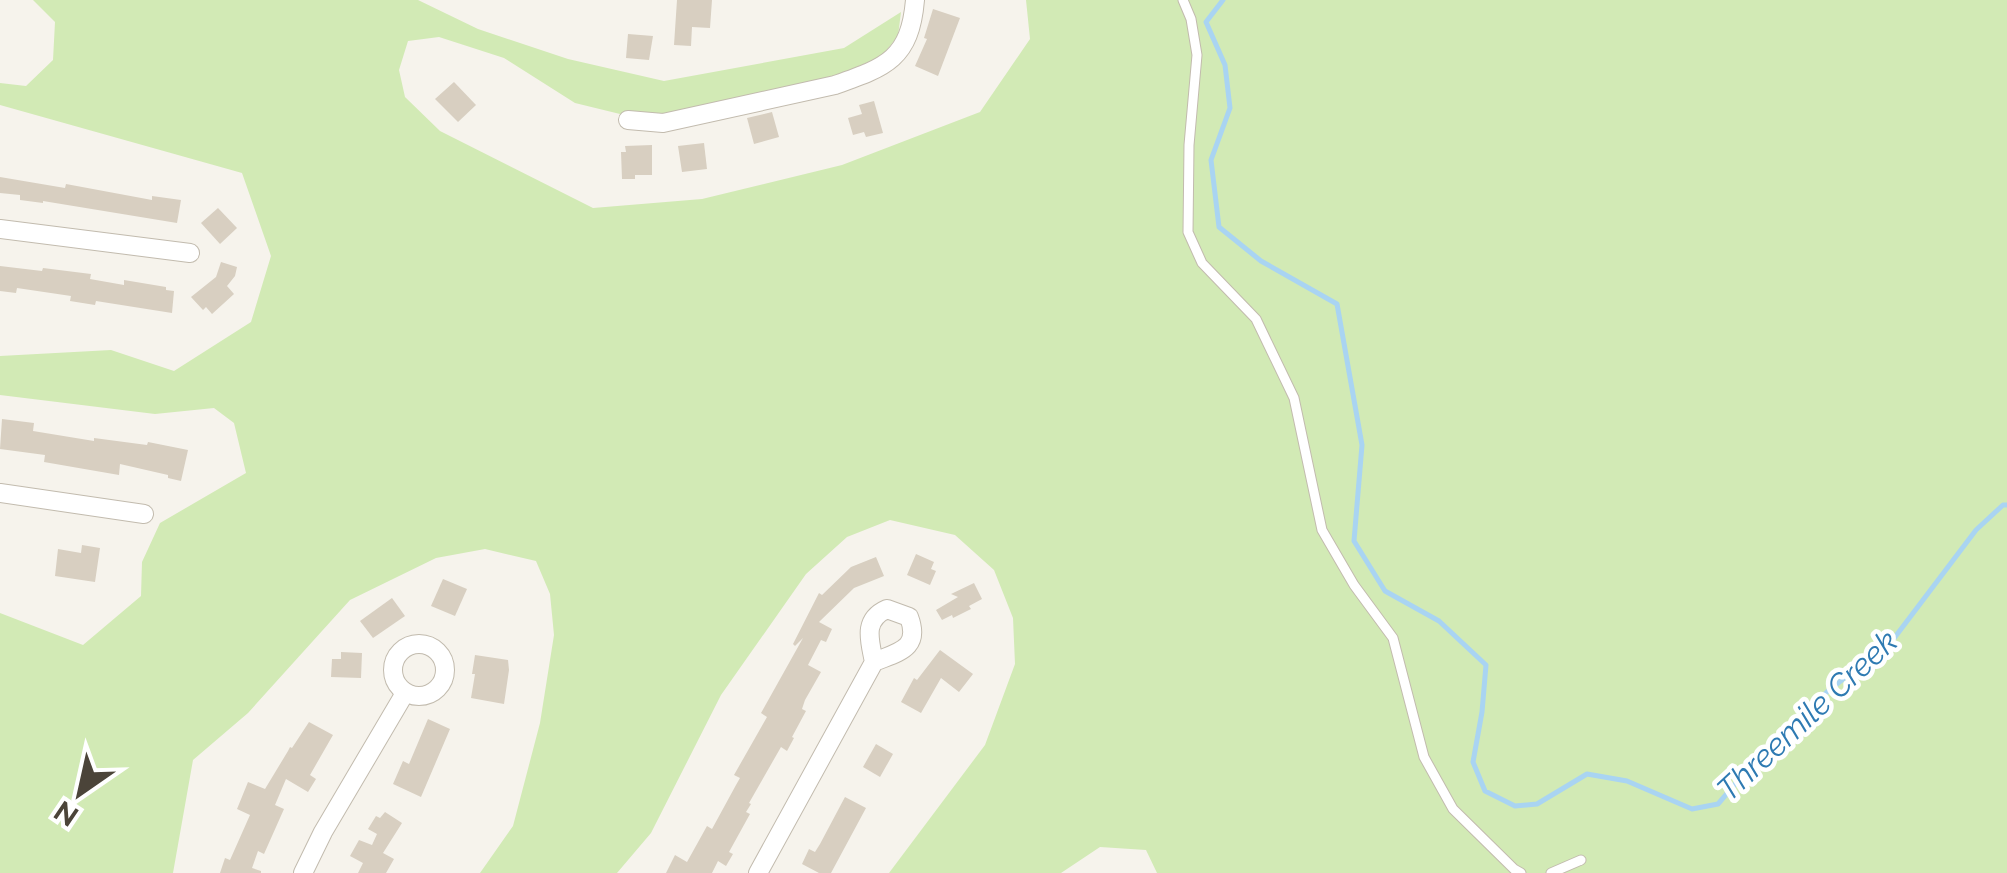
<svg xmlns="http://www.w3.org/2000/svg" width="2007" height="873" font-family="Raleway,sans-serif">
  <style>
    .green { fill: #d2eab5 }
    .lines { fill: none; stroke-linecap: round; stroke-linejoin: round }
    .stream { stroke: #a9d4f2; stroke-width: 5 }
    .building { fill: #d8cfc1 }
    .lane-casing { stroke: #c2bbae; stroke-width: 11 }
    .street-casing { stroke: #c2bbae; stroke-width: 20 }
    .lane { stroke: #fff; stroke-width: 9 }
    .street { stroke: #fff; stroke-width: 18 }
    .labels { text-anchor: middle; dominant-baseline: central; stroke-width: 9; stroke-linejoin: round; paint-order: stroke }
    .water-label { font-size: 32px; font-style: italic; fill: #2e7ab2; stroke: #fff }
  </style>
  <rect width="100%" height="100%" fill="#f6f3ec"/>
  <polygon class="green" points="33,0 418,0 478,29 568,59 664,81 844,48 901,12 898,36 882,56 825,81 679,113 620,114 575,103 504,58 439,37 408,41 399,70 405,97 440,131 593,208 702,199 842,165 980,112 1030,39 1026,0 2007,0 2007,873 1157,873 1146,850 1100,847 1061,873 889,873 985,745 1015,664 1013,618 994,570 955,535 890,520 847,537 806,574 721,695 651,833 617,873 480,873 513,826 540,723 554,635 550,594 536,561 485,549 436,558 350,600 248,713 193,760 173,873 0,873 0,613 83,645 141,596 142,562 160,523 246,473 234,423 214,408 155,414 0,395 0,356 111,350 174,371 251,322 271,256 242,173 0,105 0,83 26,86 53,60 55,22"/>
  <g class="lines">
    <polyline class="stream" points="1223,0 1206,22 1225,65 1230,108 1211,160 1219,227 1261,261 1337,304 1362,445 1354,541 1385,591 1439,621 1486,665 1482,712 1473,762 1485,791 1515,806 1537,804 1587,774 1627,781 1692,809 1718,804 1766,748 1827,692 1895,637 1976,530 2003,505 2007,505"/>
  </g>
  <g class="building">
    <polygon points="677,0 712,0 710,28 692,27 691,46 674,45"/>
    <polygon points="933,9 960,18 938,76 915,66 927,39 924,38"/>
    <polygon points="628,34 653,36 649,60 626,58"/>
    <polygon points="454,82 476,105 458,122 435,99"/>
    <polygon points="874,101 883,133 866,137 864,132 853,135 848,118 862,114 859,105"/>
    <polygon points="772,112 779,137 754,144 747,118"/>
    <polygon points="704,143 707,169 682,172 678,146"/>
    <polygon points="652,145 652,175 635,175 635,179 622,179 621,152 626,152 625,146"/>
    <polygon points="0,177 65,188 66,184 152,200 152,196 181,200 177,223 43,201 43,203 20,200 20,195 0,193"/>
    <polygon points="218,208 237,228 220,244 201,223"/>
    <polygon points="221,262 237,267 235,276 227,286 234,294 212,314 206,307 203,310 191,297 216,277"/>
    <polygon points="0,266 42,271 43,268 91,274 90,279 124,285 124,280 166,287 166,290 174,291 172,313 96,301 95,305 70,301 71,296 17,288 16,293 0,291"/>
    <polygon points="2,419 34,423 33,431 94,441 94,438 147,445 148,442 188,450 181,481 168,478 168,475 120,464 119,475 44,462 45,455 0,449"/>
    <polygon points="82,545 100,548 95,582 55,576 58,549 81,553"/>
    <polygon points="916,554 934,562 931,569 936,571 930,585 907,575"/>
    <polygon points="876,557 884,576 854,588 819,622 832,629 826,642 821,640 808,665 821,672 805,700 802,709 806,711 792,737 794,738 787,751 781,747 749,803 751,804 746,812 750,814 729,852 733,854 726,866 718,861 712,873 666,873 675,855 687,862 707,826 712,829 736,785 740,778 734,775 767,717 761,713 803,638 795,646 793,644 819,593 822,595 851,567"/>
    <polygon points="443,579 467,589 455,616 431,606"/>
    <polygon points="974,583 982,599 969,606 971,609 953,618 952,615 942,620 936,610 958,597 951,594"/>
    <polygon points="392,598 405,616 373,638 360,621"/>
    <polygon points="940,650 973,674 959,692 941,678 921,713 901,702 914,678 917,680"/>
    <polygon points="341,652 362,653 361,678 331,677 332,659 341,659"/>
    <polygon points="475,655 508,660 509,670 504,704 471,698 475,674 472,674"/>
    <polygon points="428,719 450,729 421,797 393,784 403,761 409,764"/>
    <polygon points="309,722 333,735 310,775 316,779 308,792 286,779 275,805 284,809 264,854 258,851 252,868 261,871 261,873 220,873 225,858 230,860 250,815 237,809 248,782 265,789 288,751 290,747 292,748"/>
    <polygon points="876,744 893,754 880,777 863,767"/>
    <polygon points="845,797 866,808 831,873 819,873 802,864 809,849 815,852 820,844"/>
    <polygon points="385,812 402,823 383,853 394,859 386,873 358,873 363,863 350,856 359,840 372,845 377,834 368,829 376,816 380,818"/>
  </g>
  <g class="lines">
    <g class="lane-casing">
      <g id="lane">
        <polyline points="1183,0 1191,19 1197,55 1189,145 1188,232 1202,263 1256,319 1294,398 1322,530 1354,585 1393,638 1424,757 1453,809 1514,869 1521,873"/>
        <polyline points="1551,873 1581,860"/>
      </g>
    </g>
    <g class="street-casing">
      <g id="street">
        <path d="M 628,120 L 663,123 L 835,85 C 886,67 910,59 915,0"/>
        <polyline points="0,229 190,253"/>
        <polyline points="0,493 144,514"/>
        <circle cx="419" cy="670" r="26"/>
        <polyline points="303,873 323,832 405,693"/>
        <path d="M 758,873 L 874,662 C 898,652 921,649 909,617 L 887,609 C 862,620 870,641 874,662"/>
      </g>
    </g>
    <use href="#lane" class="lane"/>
    <use href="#street" class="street"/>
  </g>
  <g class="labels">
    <g class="water-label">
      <text transform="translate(1807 715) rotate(-43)">Threemile Creek</text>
    </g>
  </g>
  <g transform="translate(80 793) rotate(214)" stroke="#ffffff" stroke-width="8" paint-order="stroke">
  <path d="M0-8L18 38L0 25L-18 38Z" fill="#4b4439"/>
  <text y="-15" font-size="28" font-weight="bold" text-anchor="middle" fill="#4b4439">N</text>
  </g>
</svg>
